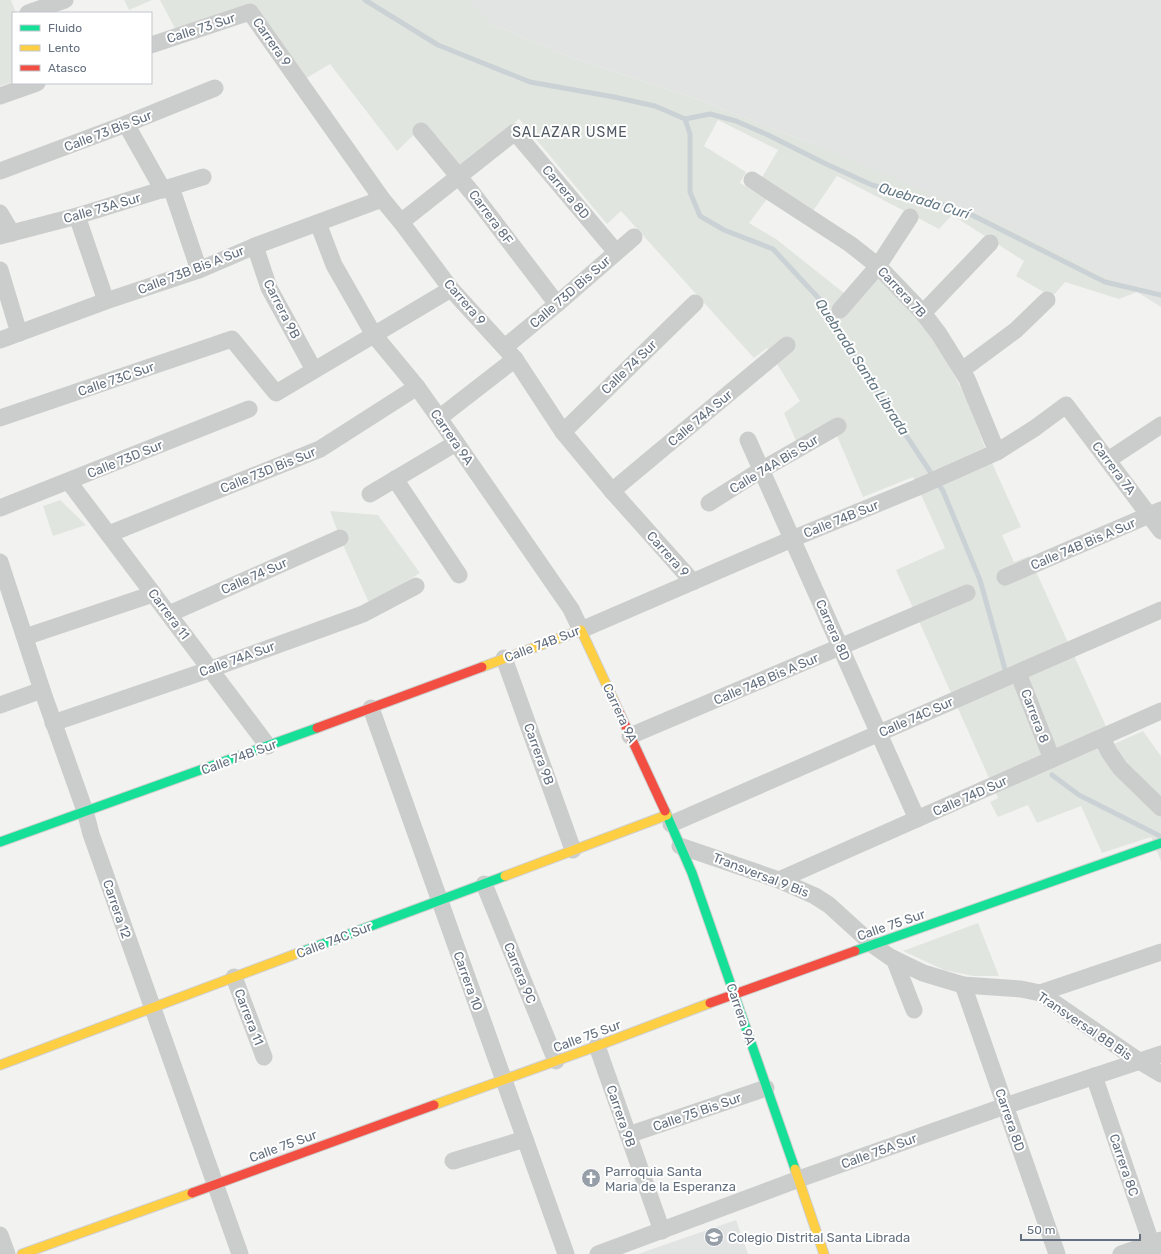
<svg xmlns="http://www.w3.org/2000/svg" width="1161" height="1254" font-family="Rubik,sans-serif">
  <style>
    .built { fill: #e2e4e3 }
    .green { fill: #e1e5df }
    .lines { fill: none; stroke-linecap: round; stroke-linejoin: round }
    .stream { stroke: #cbd2d5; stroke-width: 5 }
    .fast-casing { stroke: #cecfcf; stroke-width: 11 }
    .slow-casing { stroke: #cecfcf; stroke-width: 11 }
    .jam-casing { stroke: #cecfcf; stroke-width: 11 }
    .street { stroke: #cbcccc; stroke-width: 17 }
    .fast { stroke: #16e098; stroke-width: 9 }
    .slow { stroke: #ffcf43; stroke-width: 9 }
    .jam { stroke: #f24e42; stroke-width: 9 }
    .labels { text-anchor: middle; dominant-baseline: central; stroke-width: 4; stroke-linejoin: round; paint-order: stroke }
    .street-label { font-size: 13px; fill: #64707f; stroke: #fff }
    .poi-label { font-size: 13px; fill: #64707f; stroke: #fff; text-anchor: start }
    .neighbourhood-label { font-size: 14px; letter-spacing: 1px; fill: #515a65; stroke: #fff }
    .water-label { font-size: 14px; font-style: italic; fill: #647884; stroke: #fff }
  </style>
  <rect width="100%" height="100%" fill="#f2f3f0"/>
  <g class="built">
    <polygon points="468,0 1161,0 1161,307 1137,292 818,146 697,99 569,57 492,24"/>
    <polygon points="736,1220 748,1254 638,1254"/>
  </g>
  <g class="green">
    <polygon points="0,0 11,0 16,13 13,13 13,82 0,86"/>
    <polygon points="124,0 152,0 129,10"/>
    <polygon points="160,0 468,0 492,24 569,57 697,99 818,146 993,220 1137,292 1119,299 1065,282 1052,297 1016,276 1024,261 952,215 939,229 837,176 813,211 761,179 778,150 718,120 704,146 746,172 740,183 767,199 749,223 776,239 854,301 878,277 899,296 934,338 966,397 984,445 1021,527 1002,535 1014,562 1029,556 1114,744 1143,731 1161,756 1161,861 1151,837 1102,853 1081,806 1037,823 1028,805 998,817 990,802 998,798 896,570 945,548 913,477 863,497 831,422 796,441 784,413 800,401 767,348 754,358 621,211 607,224 519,119 460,168 423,126 397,151 330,64 300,82 250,12 179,36"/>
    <polygon points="60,500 86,525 53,536 43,506"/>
    <polygon points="330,511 378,515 420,573 369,603 340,538"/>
    <polygon points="978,923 999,976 973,976 944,970 903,951"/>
  </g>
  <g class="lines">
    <g class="stream">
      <polyline points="365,0 438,45 530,82 614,97 655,106 685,119 690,134 690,192 700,216 724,230 773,249 823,303 864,372 943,491 980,580 1005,669"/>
      <polyline points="685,119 710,114 736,121 768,135 824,163 872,185 929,200 972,215 1105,282 1161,295"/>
      <polyline points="1052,775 1079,795 1160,836"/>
    </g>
    <g class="fast-casing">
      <g id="fast">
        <polyline points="665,811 692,873 795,1169"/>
        <polyline points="0,842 317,728"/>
        <polyline points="855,951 1161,843"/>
        <polyline points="301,952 505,876"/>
      </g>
    </g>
    <g class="slow-casing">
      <g id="slow">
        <polyline points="482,667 581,630 614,701"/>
        <polyline points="505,876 667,815"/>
        <polyline points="0,1065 301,952"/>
        <polyline points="434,1105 597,1046 710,1003"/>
        <polyline points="795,1169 824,1254"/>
        <polyline points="22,1254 192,1193"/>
      </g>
    </g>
    <g class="jam-casing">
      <g id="jam">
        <polyline points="614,701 665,811"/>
        <polyline points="317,728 482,667"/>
        <polyline points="710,1003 855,951"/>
        <polyline points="192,1193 434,1105"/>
      </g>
    </g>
    <g class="street">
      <polyline points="28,13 65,0"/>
      <polyline points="151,45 250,12 382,199 401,222 451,289 515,359 563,432 612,491 693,582"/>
      <polyline points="0,96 37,83"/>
      <polyline points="126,124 163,190"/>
      <polyline points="421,131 473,194 557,304"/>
      <polyline points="0,171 126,124 215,88"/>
      <polyline points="752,180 850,244 878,266 923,313 939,334 967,379 997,452"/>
      <polyline points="171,187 199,270"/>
      <polyline points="0,213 12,233"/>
      <polyline points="77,216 106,301"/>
      <polyline points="401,222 515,132 616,252"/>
      <polyline points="318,223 334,265 374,335 417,387 439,418 571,609 581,630 792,539 916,488 997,452 1035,428 1066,405 1161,531"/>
      <polyline points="0,236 77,216 203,177"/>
      <polyline points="255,246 269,288 314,370"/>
      <polyline points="0,270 19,333"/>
      <polyline points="840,310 878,266 910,217"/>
      <polyline points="923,313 990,243"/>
      <polyline points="0,340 106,301 199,270 255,246 382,199"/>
      <polyline points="505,347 557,304 634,237"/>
      <polyline points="962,370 1016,330 1047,300"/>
      <polyline points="0,418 232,339 276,393 451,289"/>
      <polyline points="439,418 515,359"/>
      <polyline points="563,432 695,303"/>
      <polyline points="748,440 917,819"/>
      <polyline points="1108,460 1161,425"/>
      <polyline points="395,479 459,575"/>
      <polyline points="69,482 268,746"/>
      <polyline points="612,491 787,345"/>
      <polyline points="370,494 456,443"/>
      <polyline points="709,503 761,470 838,426"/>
      <polyline points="0,508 249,409"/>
      <polyline points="109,534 320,449 417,387"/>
      <polyline points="0,562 42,690 85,811 91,834 240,1254"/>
      <polyline points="1005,577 1161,510"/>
      <polyline points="169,614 340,538"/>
      <polyline points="25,637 153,594"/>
      <polyline points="504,658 573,850"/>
      <polyline points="1018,673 1052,759"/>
      <polyline points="0,705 42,690"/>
      <polyline points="371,708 566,1254"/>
      <polyline points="53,723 211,669 363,614 416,586"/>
      <polyline points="630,736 967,593"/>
      <polyline points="1102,738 1109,752 1120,768 1161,808"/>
      <polyline points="671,824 1161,610"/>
      <polyline points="680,846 779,880 815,896 829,905 873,945 890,957 923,973 963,985 1021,989 1040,993 1139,1061 1161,1074"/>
      <polyline points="779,880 1161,711"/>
      <polyline points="484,884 556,1061"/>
      <polyline points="894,959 914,1010"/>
      <polyline points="234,977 264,1057"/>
      <polyline points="963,985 1057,1254"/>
      <polyline points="1040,993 1161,952"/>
      <polyline points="597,1046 662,1231"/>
      <polyline points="1094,1076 1155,1254"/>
      <polyline points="628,1135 766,1088"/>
      <polyline points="453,1161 525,1139"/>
      <polyline points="0,1235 7,1254"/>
      <polyline points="598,1254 799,1179 1005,1106 1161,1054"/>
      <polyline points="1121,1254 1161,1240"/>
    </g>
    <use href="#fast" class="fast"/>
    <use href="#slow" class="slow"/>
    <use href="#jam" class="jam"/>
  </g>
  <defs>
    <g id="church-disc" transform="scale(1)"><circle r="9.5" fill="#969ea7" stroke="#fff"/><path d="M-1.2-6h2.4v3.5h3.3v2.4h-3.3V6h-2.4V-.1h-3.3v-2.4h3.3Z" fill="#fff"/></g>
    <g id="school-disc" transform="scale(1)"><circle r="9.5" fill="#969ea7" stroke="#fff"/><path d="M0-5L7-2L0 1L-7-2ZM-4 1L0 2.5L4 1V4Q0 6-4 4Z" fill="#fff"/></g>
  </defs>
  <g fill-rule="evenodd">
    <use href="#church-disc" x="591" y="1178"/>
    <use href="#school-disc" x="714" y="1237"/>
  </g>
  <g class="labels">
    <g class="street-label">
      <text transform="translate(201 28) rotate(-18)">Calle 73 Sur</text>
      <text transform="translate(272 42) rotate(55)">Carrera 9</text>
      <text transform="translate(108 131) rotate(-21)">Calle 73 Bis Sur</text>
      <text transform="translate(566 192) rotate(50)">Carrera 8D</text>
      <text transform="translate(102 208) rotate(-16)">Calle 73A Sur</text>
      <text transform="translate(491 217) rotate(53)">Carrera 8F</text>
      <text transform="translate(191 270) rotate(-21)">Calle 73B Bis A Sur</text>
      <text transform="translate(570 292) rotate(-41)">Calle 73D Bis Sur</text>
      <text transform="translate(902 292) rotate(47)">Carrera 7B</text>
      <text transform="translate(465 302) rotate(49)">Carrera 9</text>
      <text transform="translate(282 309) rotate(63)">Carrera 9B</text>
      <text transform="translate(629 367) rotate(-44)">Calle 74 Sur</text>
      <text transform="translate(116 379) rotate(-19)">Calle 73C Sur</text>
      <text transform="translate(700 418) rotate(-40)">Calle 74A Sur</text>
      <text transform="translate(452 437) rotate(55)">Carrera 9A</text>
      <text transform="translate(125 459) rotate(-22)">Calle 73D Sur</text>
      <text transform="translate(774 464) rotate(-31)">Calle 74A Bis Sur</text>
      <text transform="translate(1114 468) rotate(53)">Carrera 7A</text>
      <text transform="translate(268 470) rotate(-22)">Calle 73D Bis Sur</text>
      <text transform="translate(841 519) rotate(-22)">Calle 74B Sur</text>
      <text transform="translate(1083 544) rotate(-23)">Calle 74B Bis A Sur</text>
      <text transform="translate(668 554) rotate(48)">Carrera 9</text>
      <text transform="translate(254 576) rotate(-24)">Calle 74 Sur</text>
      <text transform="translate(169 614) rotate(53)">Carrera 11</text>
      <text transform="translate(833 630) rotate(66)">Carrera 8D</text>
      <text transform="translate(542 644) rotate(-21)">Calle 74B Sur</text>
      <text transform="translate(237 659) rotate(-20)">Calle 74A Sur</text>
      <text transform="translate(766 679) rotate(-23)">Calle 74B Bis A Sur</text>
      <text transform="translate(620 713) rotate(65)">Carrera 9A</text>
      <text transform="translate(1035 716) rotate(69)">Carrera 8</text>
      <text transform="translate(916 717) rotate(-24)">Calle 74C Sur</text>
      <text transform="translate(539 754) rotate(70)">Carrera 9B</text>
      <text transform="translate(239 757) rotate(-20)">Calle 74B Sur</text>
      <text transform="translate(970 796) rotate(-24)">Calle 74D Sur</text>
      <text transform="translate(761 875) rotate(21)">Transversal 9 Bis</text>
      <text transform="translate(117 909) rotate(71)">Carrera 12</text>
      <text transform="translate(891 925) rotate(-19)">Calle 75 Sur</text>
      <text transform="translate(334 940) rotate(-21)">Calle 74C Sur</text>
      <text transform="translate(520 973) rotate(68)">Carrera 9C</text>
      <text transform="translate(468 981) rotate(70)">Carrera 10</text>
      <text transform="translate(741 1014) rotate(71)">Carrera 9A</text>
      <text transform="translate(249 1017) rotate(69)">Carrera 11</text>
      <text transform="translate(1085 1026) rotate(34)">Transversal 8B Bis</text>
      <text transform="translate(587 1036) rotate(-20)">Calle 75 Sur</text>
      <text transform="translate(697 1112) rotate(-19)">Calle 75 Bis Sur</text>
      <text transform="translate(621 1116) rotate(71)">Carrera 9B</text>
      <text transform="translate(1010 1120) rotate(71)">Carrera 8D</text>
      <text transform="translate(283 1146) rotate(-20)">Calle 75 Sur</text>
      <text transform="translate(879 1151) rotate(-20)">Calle 75A Sur</text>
      <text transform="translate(1124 1165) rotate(71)">Carrera 8C</text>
    </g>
    <g class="poi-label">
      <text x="605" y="1171">Parroquia Santa<tspan x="605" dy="15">Maria de la Esperanza</tspan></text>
      <text x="728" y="1237">Colegio Distrital Santa Librada</text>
    </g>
    <g class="neighbourhood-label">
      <text x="570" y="132">SALAZAR USME</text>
    </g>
    <g class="water-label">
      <text transform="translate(924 201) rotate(17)">Quebrada Curí</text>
      <text transform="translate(862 367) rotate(57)">Quebrada Santa Librada</text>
    </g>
  </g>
  <rect x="12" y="12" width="140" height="72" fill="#ffffff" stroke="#c1c6cc"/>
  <rect x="20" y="25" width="20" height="6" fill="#16e098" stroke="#c1c6cc"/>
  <text x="48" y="32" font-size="12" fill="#64707f">Fluido</text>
  <rect x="20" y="45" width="20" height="6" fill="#ffcf43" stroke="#c1c6cc"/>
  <text x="48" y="52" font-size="12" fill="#64707f">Lento</text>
  <rect x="20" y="65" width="20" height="6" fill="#f24e42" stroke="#c1c6cc"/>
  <text x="48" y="72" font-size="12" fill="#64707f">Atasco</text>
  <path d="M1021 1234v6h119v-6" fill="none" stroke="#64707f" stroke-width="2"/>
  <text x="1027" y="1234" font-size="12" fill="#64707f" stroke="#ffffff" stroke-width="3" paint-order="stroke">50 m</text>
</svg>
